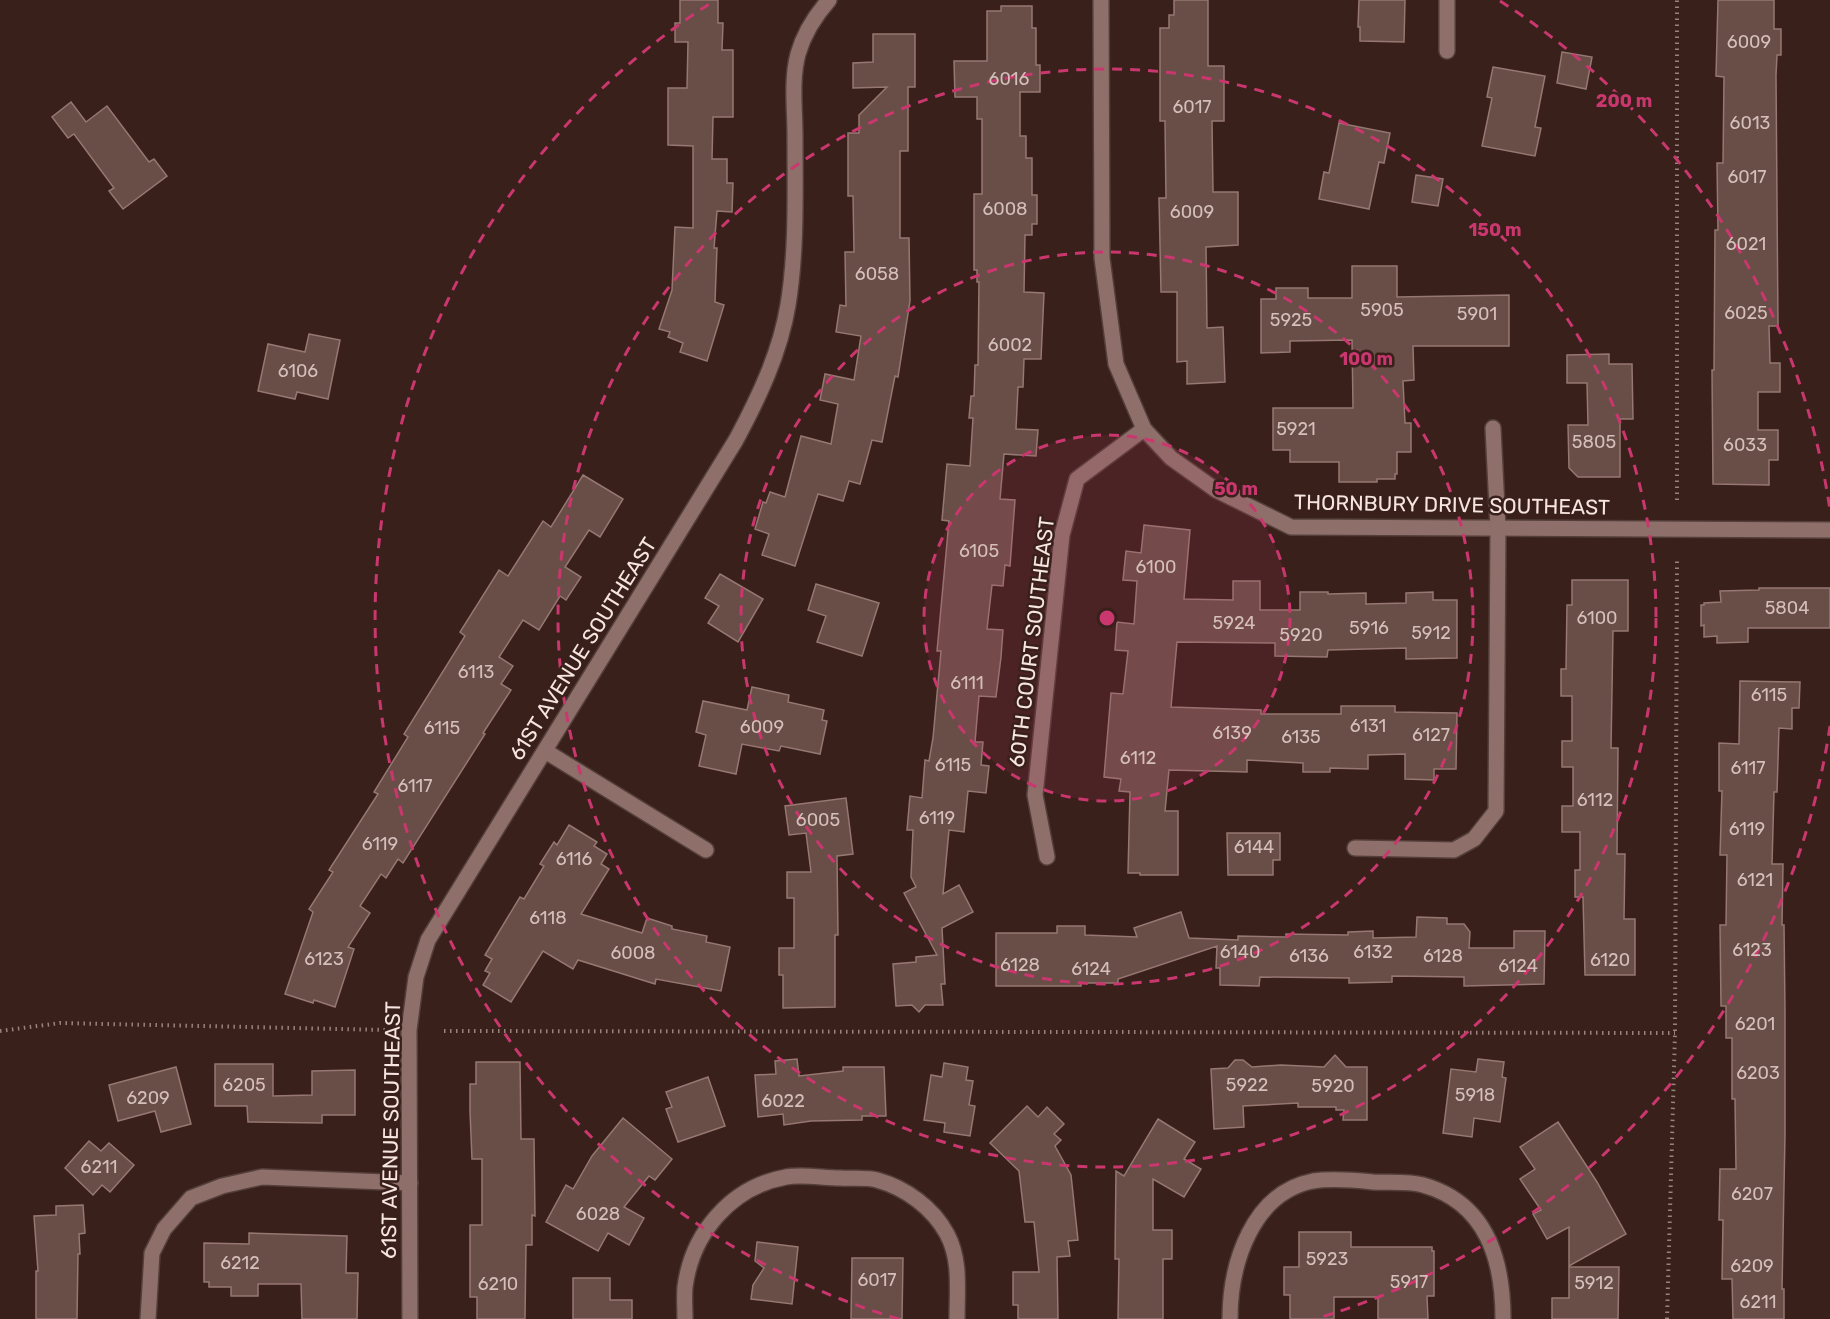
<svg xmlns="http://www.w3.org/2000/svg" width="1830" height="1319" viewBox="0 0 1830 1319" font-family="Rubik,sans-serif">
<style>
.building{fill:#694d47;stroke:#967771;stroke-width:1.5}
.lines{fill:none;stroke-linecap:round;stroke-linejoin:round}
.minor-casing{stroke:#533e3a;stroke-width:18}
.path{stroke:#99837f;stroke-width:4;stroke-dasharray:1.5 4.5;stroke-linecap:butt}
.minor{stroke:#8e6f69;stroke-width:15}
.ring{fill:none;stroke:#ca376f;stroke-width:3;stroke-dasharray:10 8}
.labels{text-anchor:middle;stroke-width:5;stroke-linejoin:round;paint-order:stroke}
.number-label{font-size:18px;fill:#d4bfba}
.street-label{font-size:21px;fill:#f7e5e1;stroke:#39201b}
.centre{fill:#ca376f;stroke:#39201b;stroke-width:3}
.ring-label{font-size:18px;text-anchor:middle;font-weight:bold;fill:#ca376f;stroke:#39201b;stroke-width:5;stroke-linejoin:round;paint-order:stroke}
</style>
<rect width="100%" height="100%" fill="#39201b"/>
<g class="building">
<polygon points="680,0 718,0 718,23 723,23 722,50 733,50 733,117 713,117 712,159 727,159 727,183 733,183 732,212 717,211 714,248 717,248 715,302 724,305 707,361 680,352 683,343 668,337 670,332 659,329 672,290 675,227 693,228 693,146 668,145 668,88 687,88 688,42 675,42 675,23 680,23"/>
<polygon points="1174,0 1208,0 1208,66 1224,66 1224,121 1212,121 1213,192 1238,192 1238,245 1206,247 1207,328 1223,327 1225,382 1187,384 1187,361 1177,362 1177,292 1161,292 1159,198 1166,198 1165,121 1160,121 1160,28 1169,28 1169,15 1174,15"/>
<polygon points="1359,0 1405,0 1404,42 1360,41 1360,27 1358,27"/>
<polygon points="1718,0 1774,0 1774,29 1781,29 1781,55 1777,55 1776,75 1778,326 1769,326 1770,363 1780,363 1780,392 1758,392 1758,430 1778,430 1778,460 1769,460 1769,485 1713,484 1712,370 1714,370 1715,230 1718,230 1717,163 1723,163 1724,77 1716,76"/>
<polygon points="1001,6 1032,6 1032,28 1036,28 1036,65 1040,65 1040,92 1020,92 1020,136 1026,136 1026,158 1032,158 1032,195 1037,195 1037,224 1032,224 1032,235 1025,235 1024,292 1044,293 1041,359 1024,359 1023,387 1018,387 1016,429 1038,430 1036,456 1004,454 1000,499 1015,500 1010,566 1005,565 1003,586 992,585 987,629 1003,630 1001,657 996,697 979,696 975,742 983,742 981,765 989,766 986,793 968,791 964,832 949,830 943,894 959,885 973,912 942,928 945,984 941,984 943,1005 925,1005 919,1012 912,1005 896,1006 893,964 916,962 916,957 937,955 904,893 916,887 911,877 913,830 907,830 910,796 922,798 925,760 929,761 933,738 941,651 937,651 949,521 942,520 947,464 970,466 973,418 969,418 971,396 974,396 975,365 978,365 979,282 977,282 977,270 974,270 974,194 982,194 982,119 977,119 977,97 955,97 954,61 987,61 987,11 1001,11"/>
<polygon points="873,34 915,34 915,87 908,87 908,151 900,151 900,238 909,238 910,301 898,377 895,376 882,442 872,440 860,484 849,481 843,501 818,494 795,566 762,555 769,534 755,529 763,502 766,503 770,492 785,497 801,436 831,444 838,404 820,400 825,374 854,380 861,336 836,332 840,305 846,306 845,252 854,252 853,196 848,196 848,133 859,133 859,115 887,87 853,88 853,63 873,62"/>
<polygon points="1562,52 1592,57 1586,89 1557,83"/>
<polygon points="1493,67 1545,76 1535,127 1541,128 1535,156 1482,146 1492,98 1487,97"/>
<polygon points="71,102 86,122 107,106 149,162 154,159 167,176 123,209 109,191 114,188 74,134 68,138 52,117"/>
<polygon points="1339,123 1390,133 1384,163 1379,162 1369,209 1319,199 1324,172 1329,173"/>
<polygon points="1416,175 1443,179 1438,206 1412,202"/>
<polygon points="1352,266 1397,266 1397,297 1509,295 1509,346 1413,346 1414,380 1403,381 1405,423 1411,423 1411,452 1397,452 1397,474 1395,474 1395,479 1377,479 1377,482 1339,482 1339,462 1290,462 1290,450 1273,450 1273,408 1353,408 1352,340 1290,341 1290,352 1261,353 1261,299 1276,299 1276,288 1308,288 1308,298 1352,298"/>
<polygon points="309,334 340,340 328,399 297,392 295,399 258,391 268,344 305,352"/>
<polygon points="1609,354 1609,364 1632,364 1633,419 1620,419 1620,477 1578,477 1569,468 1568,425 1588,425 1587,383 1567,383 1567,355"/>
<polygon points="583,475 623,499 600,537 589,530 565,567 581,577 566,600 560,596 539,630 523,620 499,657 513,666 501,684 511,690 483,733 485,734 403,863 398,859 386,878 381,874 360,906 370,913 348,947 354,949 335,1007 314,1000 313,1003 285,994 313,912 309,909 333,872 329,870 378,794 374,792 408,737 404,734 465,636 460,632 499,570 508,576 543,521 551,527"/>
<polygon points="1144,525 1190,530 1184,599 1233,600 1233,581 1260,581 1260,610 1300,610 1300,592 1328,592 1328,594 1366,593 1366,604 1406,603 1406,593 1433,592 1433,600 1457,600 1457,658 1406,659 1406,648 1328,650 1327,657 1275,656 1275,643 1177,642 1171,707 1261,710 1261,714 1341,714 1341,706 1395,706 1395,712 1457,713 1456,769 1434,769 1434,780 1405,779 1405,754 1368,755 1368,769 1330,768 1330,772 1303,772 1303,763 1247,760 1247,772 1169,770 1165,811 1178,811 1178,875 1140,875 1140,873 1128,873 1130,792 1119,791 1121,779 1104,777 1111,693 1123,694 1128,651 1115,650 1117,622 1134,624 1137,581 1123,580 1126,551 1141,553"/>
<polygon points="720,574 763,599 738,642 708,623 719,606 705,598"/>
<polygon points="1572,580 1628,580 1628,631 1613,631 1611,748 1618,748 1617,854 1625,854 1624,919 1635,919 1635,975 1585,975 1583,897 1575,897 1575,870 1580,870 1580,832 1562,832 1562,806 1573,806 1573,767 1562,767 1562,741 1572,741 1572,696 1561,696 1561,669 1566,669 1567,605 1572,605"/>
<polygon points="816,584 879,603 862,656 817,642 826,616 808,610"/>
<polygon points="1759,588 1830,588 1830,628 1748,628 1748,642 1717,643 1717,636 1704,637 1704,625 1701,626 1701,605 1704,605 1704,603 1721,602 1720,591 1759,590"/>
<polygon points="1740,681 1800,682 1799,708 1792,708 1792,729 1779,728 1777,792 1774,792 1772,864 1783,864 1782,925 1784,925 1785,1010 1785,1135 1782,1289 1784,1289 1784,1319 1733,1319 1732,1279 1722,1279 1723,1220 1719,1220 1720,1169 1736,1169 1735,1099 1732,1099 1732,1038 1726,1038 1726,1006 1721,1006 1720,925 1726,925 1727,855 1720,855 1722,791 1719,791 1719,743 1739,744"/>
<polygon points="752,687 789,695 788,702 824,710 822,720 827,721 820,754 781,746 779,751 742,744 736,774 699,766 706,735 696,732 703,701 747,710"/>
<polygon points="846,798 853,854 837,856 838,935 835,935 835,1007 783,1008 783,975 779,975 779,948 794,948 794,898 787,898 787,872 811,872 806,833 789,835 785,806"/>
<polygon points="569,825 597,842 594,846 607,854 601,864 609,869 581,914 642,933 647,918 672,926 672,929 707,936 706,942 730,947 721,991 656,979 655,984 578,960 573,969 543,951 511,1002 483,985 490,973 485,971 492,959 485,955 520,897 524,899 544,866 540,864 554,842 557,845"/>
<polygon points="1227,833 1280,833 1280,860 1273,860 1273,875 1228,875"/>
<polygon points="1181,912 1189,938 1238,940 1238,936 1286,937 1286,934 1348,935 1348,932 1373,931 1373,938 1416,937 1417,917 1447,918 1447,924 1464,924 1470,932 1469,948 1514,948 1514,931 1545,931 1544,984 1464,986 1464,977 1392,976 1392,982 1349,983 1349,978 1260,977 1259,986 1220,985 1220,968 1216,968 1217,946 1118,979 1118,983 1081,983 1081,986 996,986 996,933 1057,933 1057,926 1085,926 1085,935 1137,937 1134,928"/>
<polygon points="1335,1055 1346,1067 1367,1067 1367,1120 1343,1120 1344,1110 1336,1110 1336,1107 1298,1107 1298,1103 1243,1106 1244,1127 1214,1129 1211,1069 1228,1068 1235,1060 1243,1060 1252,1067 1281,1065 1324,1067"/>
<polygon points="797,1059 799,1076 843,1071 843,1067 884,1067 886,1116 862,1116 862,1120 811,1121 784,1125 783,1114 758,1117 755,1075 776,1074 775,1061"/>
<polygon points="1478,1059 1504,1062 1502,1077 1506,1078 1500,1122 1474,1118 1472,1137 1443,1133 1451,1069 1476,1072"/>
<polygon points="476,1062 520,1062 521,1139 534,1139 535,1216 532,1215 532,1245 526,1245 525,1319 477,1319 477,1297 470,1297 470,1225 482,1225 482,1159 472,1159 470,1111 470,1084 476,1084"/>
<polygon points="944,1063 968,1067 966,1080 973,1081 969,1105 975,1106 970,1136 944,1132 945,1123 924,1120 931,1075 942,1077"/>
<polygon points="215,1064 273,1064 273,1096 312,1095 312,1071 355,1070 355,1115 322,1115 322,1123 248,1122 247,1106 215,1106"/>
<polygon points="176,1067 191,1124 161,1132 155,1111 118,1121 109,1085"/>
<polygon points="708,1077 725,1126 678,1142 666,1109 672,1107 666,1092"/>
<polygon points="1027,1106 1038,1117 1047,1107 1064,1124 1054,1134 1061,1140 1055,1146 1071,1175 1078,1240 1068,1241 1070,1256 1057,1257 1058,1319 1018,1319 1018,1305 1013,1305 1013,1272 1039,1272 1034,1222 1025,1222 1019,1171 990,1143"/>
<polygon points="623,1118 672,1159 655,1180 649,1176 624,1207 644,1218 629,1245 608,1233 598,1251 546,1222 566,1185 573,1189 592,1156"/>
<polygon points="1158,1119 1195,1142 1184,1159 1201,1169 1184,1197 1153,1179 1153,1230 1172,1230 1172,1259 1163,1259 1163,1319 1118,1319 1119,1259 1115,1259 1116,1171 1124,1176"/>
<polygon points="1558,1122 1597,1182 1626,1234 1569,1266 1569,1227 1547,1239 1533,1214 1541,1210 1520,1179 1535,1169 1520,1147"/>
<polygon points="89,1141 101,1151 109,1143 134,1165 110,1192 102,1185 93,1195 65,1168"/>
<polygon points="83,1205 85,1233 79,1234 80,1254 78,1254 77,1319 36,1319 36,1271 38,1271 34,1216 56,1215 56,1206"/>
<polygon points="1299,1232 1351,1232 1351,1247 1432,1247 1432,1251 1434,1251 1434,1296 1427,1296 1428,1319 1378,1319 1378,1297 1334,1297 1334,1319 1290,1319 1290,1295 1284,1295 1284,1267 1299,1267"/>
<polygon points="249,1233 347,1236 346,1273 358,1273 357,1319 302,1319 301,1284 258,1284 258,1296 231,1296 231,1287 209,1287 209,1282 204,1282 204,1243 249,1244"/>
<polygon points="757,1242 798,1247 792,1304 751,1299 753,1285 764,1268 755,1261"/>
<polygon points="852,1258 903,1258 902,1319 851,1319"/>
<polygon points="1569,1267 1619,1267 1618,1319 1552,1319 1552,1298 1569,1298"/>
<polygon points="573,1278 610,1278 610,1300 632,1300 632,1319 573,1319"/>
</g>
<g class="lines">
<g class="minor-casing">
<g id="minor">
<polyline points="1101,0 1102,258 1116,364 1144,429 1171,458 1216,490 1291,527 1830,530"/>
<polyline points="1447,51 1447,0"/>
<polyline points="545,751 706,850"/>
<polyline points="1355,848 1454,850 1474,839 1496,811 1498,528 1493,428"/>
<polyline points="1047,857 1035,795 1062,535 1077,479 1144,429"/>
<polyline points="148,1319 152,1253 164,1229 191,1198 222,1186 262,1177 410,1183"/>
<path d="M410,1319L409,1030L416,977L428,940L736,440C759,397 780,353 788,305C797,250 795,192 795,136C795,110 791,80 798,54C804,33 814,17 829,0"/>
<path d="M685,1319C685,1309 684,1297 685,1287C692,1233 731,1187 786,1177C803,1174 823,1178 840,1178C852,1179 866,1177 877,1180C906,1188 933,1208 947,1234C961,1260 957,1290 957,1319"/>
<path d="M1230,1319C1230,1264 1252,1193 1313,1181C1332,1178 1354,1180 1373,1182C1389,1183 1408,1181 1423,1185C1487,1203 1503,1260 1503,1319"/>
</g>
</g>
<g class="path">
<polyline points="1677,500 1677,0"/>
<polyline points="0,1031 60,1023 387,1030"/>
<polyline points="444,1031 1675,1033"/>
<polyline points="1667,1319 1675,1033 1677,558"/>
</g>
<use href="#minor" class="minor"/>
</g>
<circle cx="1107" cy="618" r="183" fill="#ca376f" fill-opacity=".12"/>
<g class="ring">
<circle cx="1107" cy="618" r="183"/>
<circle cx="1107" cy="618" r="366"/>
<circle cx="1107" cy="618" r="549"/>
<path d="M1830 726A731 731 0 0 1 1315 1319M899 1319A731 731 0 0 1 714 1M1500 1A731 731 0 0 1 1830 510"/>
</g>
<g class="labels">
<g class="number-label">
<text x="1749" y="48">6009</text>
<text x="1009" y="85">6016</text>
<text x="1192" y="113">6017</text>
<text x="1750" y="129">6013</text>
<text x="1747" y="183">6017</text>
<text x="1005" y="215">6008</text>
<text x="1192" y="218">6009</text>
<text x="1746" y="250">6021</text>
<text x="877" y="280">6058</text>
<text x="1382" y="316">5905</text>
<text x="1746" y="319">6025</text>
<text x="1477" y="320">5901</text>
<text x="1291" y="326">5925</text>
<text x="1010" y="351">6002</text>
<text x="298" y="377">6106</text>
<text x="1296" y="435">5921</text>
<text x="1594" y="448">5805</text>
<text x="1745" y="451">6033</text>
<text x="979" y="557">6105</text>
<text x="1156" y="573">6100</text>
<text x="1787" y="614">5804</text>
<text x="1597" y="624">6100</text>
<text x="1234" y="629">5924</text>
<text x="1369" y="634">5916</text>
<text x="1431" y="639">5912</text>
<text x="1301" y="641">5920</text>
<text x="476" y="678">6113</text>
<text x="967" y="689">6111</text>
<text x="1769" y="701">6115</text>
<text x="1368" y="732">6131</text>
<text x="762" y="733">6009</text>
<text x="442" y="734">6115</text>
<text x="1232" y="739">6139</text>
<text x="1431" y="741">6127</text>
<text x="1301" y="743">6135</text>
<text x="1138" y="764">6112</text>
<text x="953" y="771">6115</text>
<text x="1748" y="774">6117</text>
<text x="415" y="792">6117</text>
<text x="1595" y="806">6112</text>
<text x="937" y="824">6119</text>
<text x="818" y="826">6005</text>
<text x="1747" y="835">6119</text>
<text x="380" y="850">6119</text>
<text x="1254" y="853">6144</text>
<text x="574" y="865">6116</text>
<text x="1755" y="886">6121</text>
<text x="548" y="924">6118</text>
<text x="1752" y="956">6123</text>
<text x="1240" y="958">6140</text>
<text x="1373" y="958">6132</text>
<text x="633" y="959">6008</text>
<text x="1309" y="962">6136</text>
<text x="1443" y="962">6128</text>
<text x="324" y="965">6123</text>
<text x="1610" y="966">6120</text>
<text x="1020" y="971">6128</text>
<text x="1518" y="972">6124</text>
<text x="1091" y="975">6124</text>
<text x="1755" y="1030">6201</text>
<text x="1758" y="1079">6203</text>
<text x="244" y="1091">6205</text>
<text x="1247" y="1091">5922</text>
<text x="1333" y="1092">5920</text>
<text x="1475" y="1101">5918</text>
<text x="148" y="1104">6209</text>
<text x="783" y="1107">6022</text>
<text x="99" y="1173">6211</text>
<text x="1752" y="1200">6207</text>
<text x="598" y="1220">6028</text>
<text x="1327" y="1265">5923</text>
<text x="240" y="1269">6212</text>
<text x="1752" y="1272">6209</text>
<text x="877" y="1286">6017</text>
<text x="1409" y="1288">5917</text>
<text x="1594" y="1289">5912</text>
<text x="498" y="1290">6210</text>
<text x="1758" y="1308">6211</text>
</g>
<g class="street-label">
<text transform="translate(1452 505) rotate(1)" y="7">THORNBURY DRIVE SOUTHEAST</text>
<text transform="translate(1032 642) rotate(-83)" y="7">60TH COURT SOUTHEAST</text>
<text transform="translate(583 649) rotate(-58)" y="7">61ST AVENUE SOUTHEAST</text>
<text transform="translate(391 1130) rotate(-89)" y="7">61ST AVENUE SOUTHEAST</text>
</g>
</g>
<circle cx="1107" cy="618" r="9" class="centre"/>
<g class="ring-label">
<text x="1624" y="107">200 m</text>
<text x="1495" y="236">150 m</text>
<text x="1366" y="365">100 m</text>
<text x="1236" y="495">50 m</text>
</g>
</svg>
